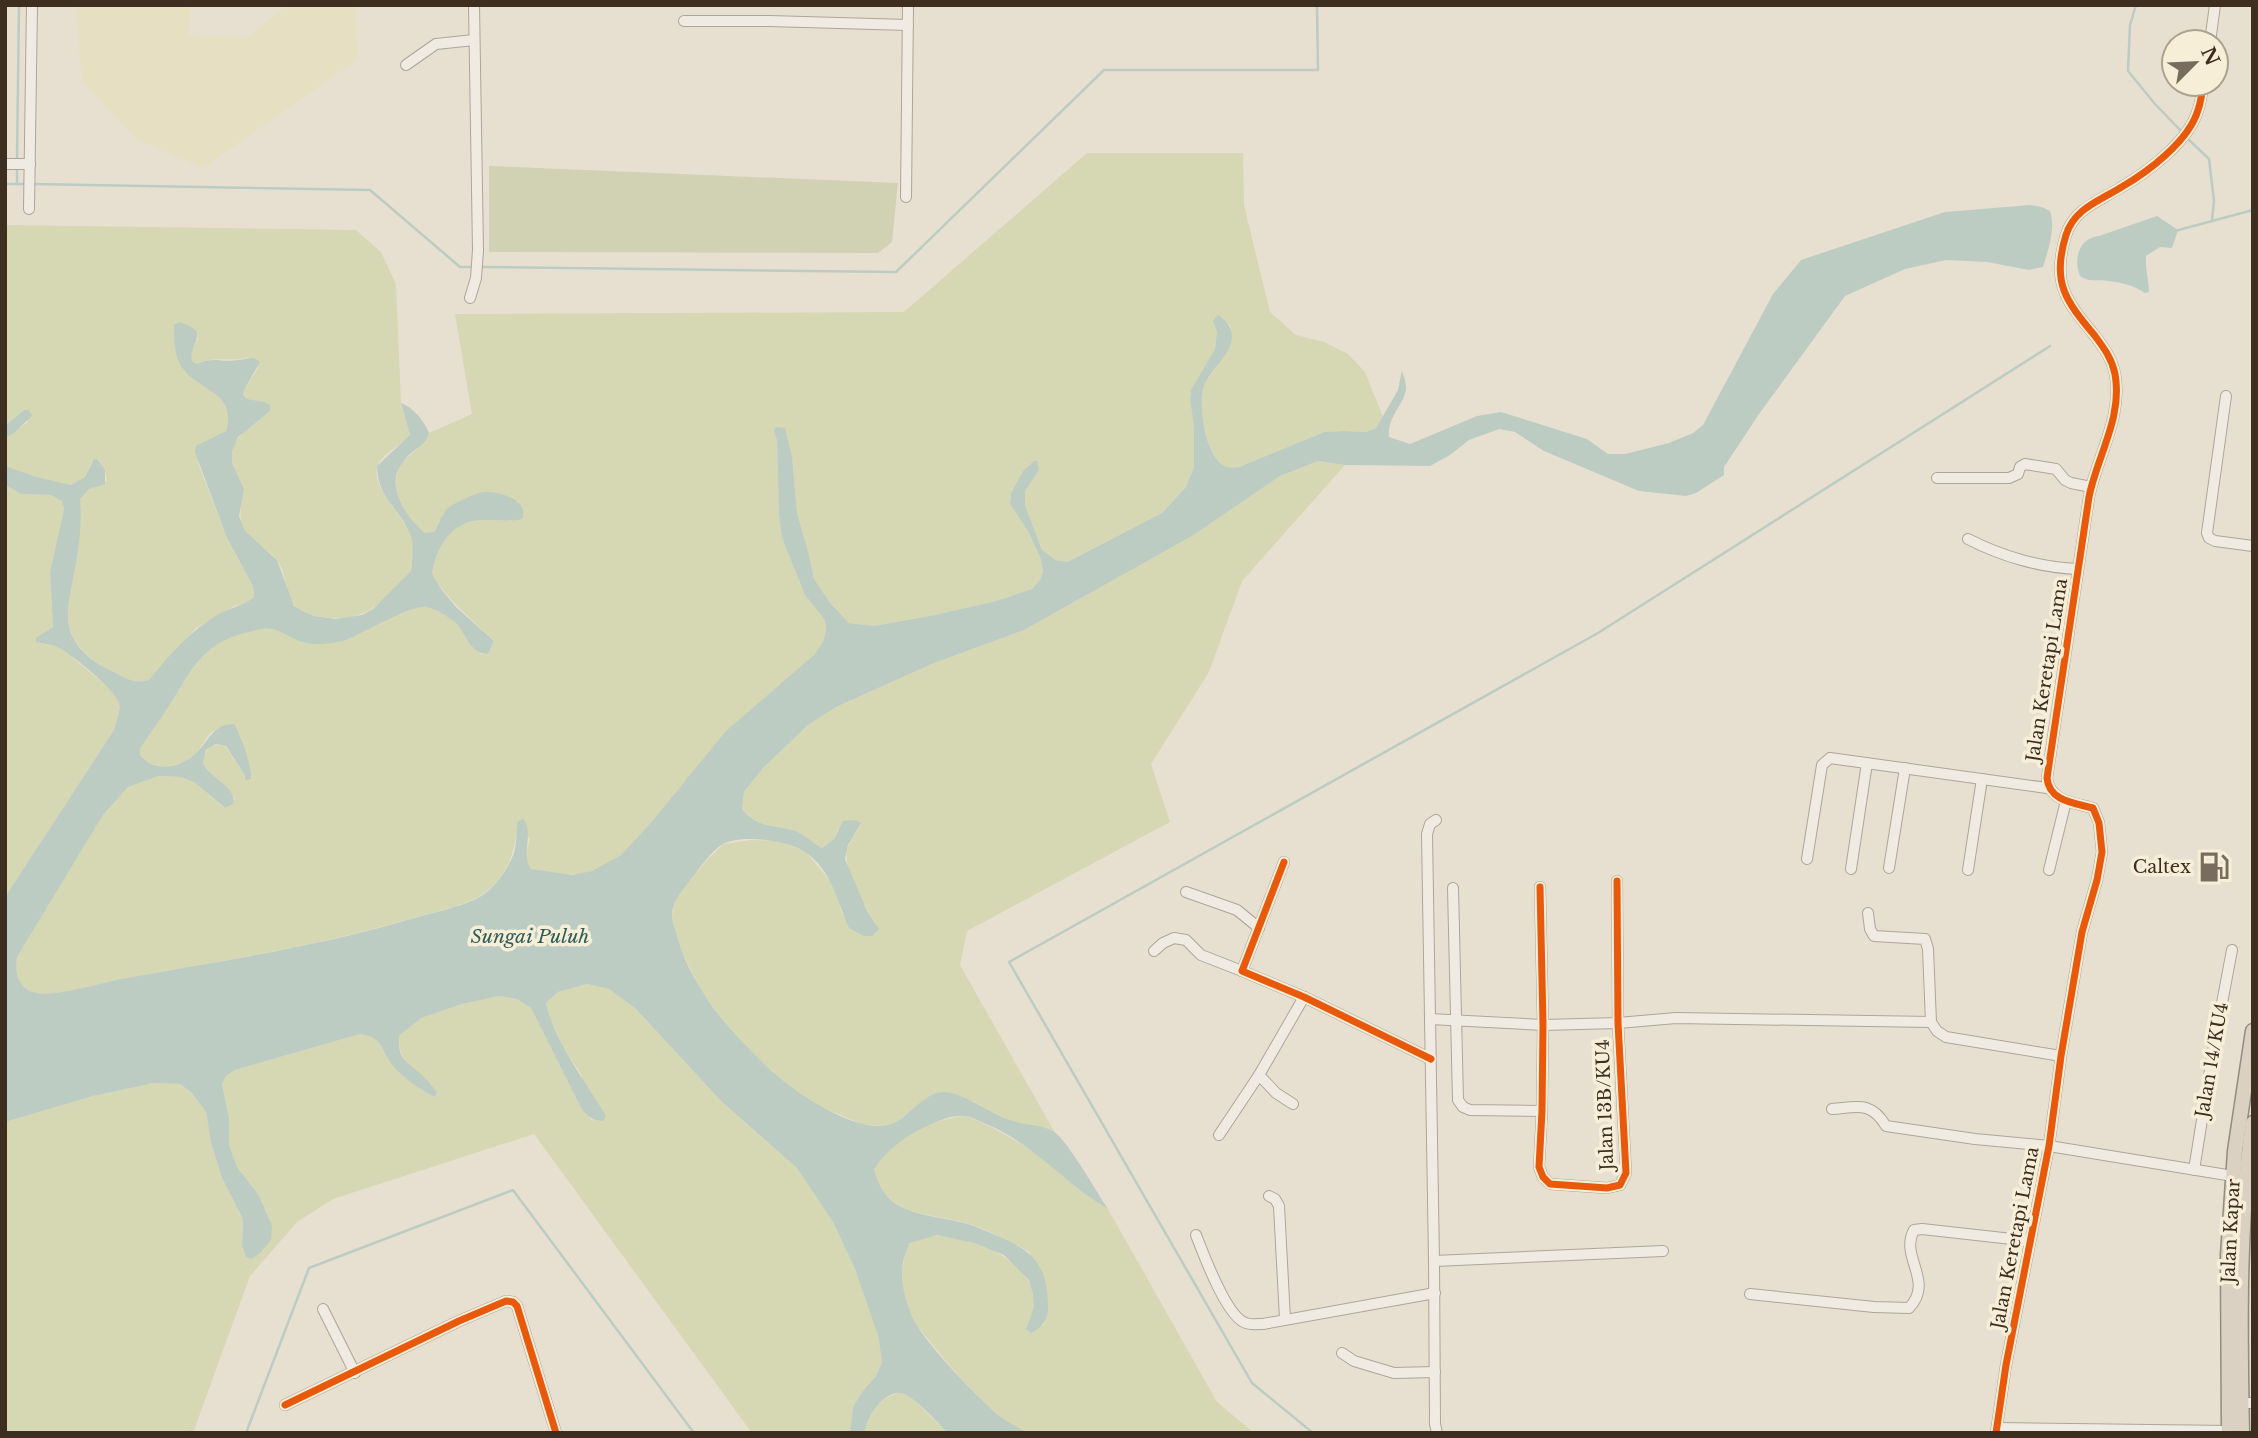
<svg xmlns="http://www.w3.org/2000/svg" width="2258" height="1438" viewBox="0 0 2258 1438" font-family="'Libre Baskerville',serif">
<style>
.farmland{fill:#e6dfc2}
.green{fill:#d6d7b3}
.cemetery{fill:#d1d1b3}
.water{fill:#bcccc2}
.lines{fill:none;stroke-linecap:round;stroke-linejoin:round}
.stream{stroke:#bcccc2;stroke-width:2.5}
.minor-casing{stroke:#ada599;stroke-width:12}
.highway-casing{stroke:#928b80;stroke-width:17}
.minor{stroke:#efebe3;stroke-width:10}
.highway{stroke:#dad1c2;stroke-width:14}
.cycleway-casing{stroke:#f7eed8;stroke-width:11}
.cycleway{stroke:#e8590c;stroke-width:7}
.labels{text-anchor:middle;stroke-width:7;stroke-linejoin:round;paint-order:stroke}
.street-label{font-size:18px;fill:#3d2e20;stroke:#f7eed8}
.poi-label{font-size:18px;fill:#3d2e20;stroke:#f7eed8;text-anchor:end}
.water-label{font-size:19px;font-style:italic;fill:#2f5d5a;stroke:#f7eed8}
</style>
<rect width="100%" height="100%" fill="#e7e0d1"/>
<polygon class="farmland" points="75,5 191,5 189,35 247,37 288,5 356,5 357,60 203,168 136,139 82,81"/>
<g class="green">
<path d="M1087,153H1243L1244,205L1270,312L1296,335L1324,342L1348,354L1365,372L1383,417L1376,428L1366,432L1342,431L1324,432L1239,467C1231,468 1225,468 1219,462C1206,448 1198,406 1203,388C1207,377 1217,369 1221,359C1226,350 1228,338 1231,327L1222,317L1217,331L1215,349L1191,391L1190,400L1194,426V467L1186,487L1162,513L1066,562L1056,560L1042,550L1025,505V491L1039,470L1023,471L1011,493L1010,504L1028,531L1040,557L1043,571L1040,580L1032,589L996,601L935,615L874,626L849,623L831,604L814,579L808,551L797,513L792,456L785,428L774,431L777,441L779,516L782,538L805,595L825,620L826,631L823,642L814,655L621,855C611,860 601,868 591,871C573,878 549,874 531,869C524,858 527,850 530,838L516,834C514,858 502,883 480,896C466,905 427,914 409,919C317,946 222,961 127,978C106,981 52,999 33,992C17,987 15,971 17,957L103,815L128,787L159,776L180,777L194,782L224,808L235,799C228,783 209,779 203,762C205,748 212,743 225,746L244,774V778L250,770L240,736L233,724C227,726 218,728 212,732C205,737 202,748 195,754C179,768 154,772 140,755V749C148,735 158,723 167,709C190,675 200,644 244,633C253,631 261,627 270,629C283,631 293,640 305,643C314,646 333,643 342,641C360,636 413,604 425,606C435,608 446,615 454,621C464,629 469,644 481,654H488L494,641C472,619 448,601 432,574C437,551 447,526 473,521C485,519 500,521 512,521L519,502L497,493L445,512L434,532L428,534C417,529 409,517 403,506C391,482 394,467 416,450C423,444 427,442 429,433L472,414L455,314L904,312Z"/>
<path d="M5,225L356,230L381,252L396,284L401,403L410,435C402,445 384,452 378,465C369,487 406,518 412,538C414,547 412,561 411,571C382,602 368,623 321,617C311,615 299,613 293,603C286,591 286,576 279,563C271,549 252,544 244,530C237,516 243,503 242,488C242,479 234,474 232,464C227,438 253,425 270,411V405L265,402L247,399L243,395L244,390L258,368L248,357C231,363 213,355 197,364L192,361L190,355L198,338L179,322L196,381C218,394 234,402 226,431L207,442L198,463L227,538L253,586L254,597L246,604L234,606L195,629L150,679C136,686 124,677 110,670C90,660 69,642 68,618C67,606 71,592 73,580C78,553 83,527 80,499L89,489L107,481L105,470L98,460L92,462L85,477L71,485L37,477L5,466V438L28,422L24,410L5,426Z"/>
<path d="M1318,461L1345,465L1242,581L1209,672L1151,764L1170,822L967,931L960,965L1054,1131L1008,1120L973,1101H923L895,1123L884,1126L862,1124L819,1106L774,1075L734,1034L700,989L680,947L672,917L676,897L708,859L724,844L751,840L781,841L805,851L831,882L838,897L842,914L876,923C863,906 841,867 848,847C851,838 858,831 861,823L838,829L834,839L822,848C814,844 807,836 798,832C776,823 760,831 742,809L744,792L763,768L808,725L836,707L934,663L1024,630L1192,536L1280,476Z"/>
<polygon points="5,485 21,494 51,495 62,500 64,509 50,572 53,627 36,640 38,643 55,646 63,650 114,692 119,702 119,711 114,730 5,897"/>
<path d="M587,984L609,989L636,1009L721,1101L797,1168L833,1222L855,1269L870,1308L878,1335L882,1362L876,1376L862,1392L853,1407L850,1433H752L534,1134L333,1199L297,1222L250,1276L193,1433H186L185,1430L178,1433H5V1122L93,1096L154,1083L180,1084L191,1092L206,1112L211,1143L222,1178L243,1219L242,1247L246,1257L258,1194L237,1167L228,1145L229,1118L222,1083L226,1076L235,1070L360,1034C384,1037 381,1052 395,1067C404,1078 418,1087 430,1095L437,1092C419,1070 398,1067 399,1036L421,1018L462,1004L499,996L517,999L531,1008L581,1108L593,1121L581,1074L563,1047L550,1017L546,1003L558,992Z"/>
<path d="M966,1116C997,1128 1024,1145 1051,1165C1070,1180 1087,1197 1108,1209L1217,1402L1254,1433H1030C1019,1429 1006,1422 997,1414C974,1395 947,1363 929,1340C923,1333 916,1326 913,1318C904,1301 900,1280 904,1261C905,1255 906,1247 912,1242C947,1219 1043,1260 1034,1308C1033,1313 1030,1318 1028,1323L1044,1325L1030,1252C1011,1242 991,1231 970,1224C932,1212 885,1219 874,1169C894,1139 930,1119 966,1116Z"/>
<path d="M901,1392L912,1398L948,1433H864C870,1413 879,1397 901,1392Z"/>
</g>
<polygon class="cemetery" points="489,166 898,183 892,242 878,253 489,252"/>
<g class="water">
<path d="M2030,205L2042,207L2050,211C2056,229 2048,250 2043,267L2029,270L1987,262L1946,260L1905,269L1845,296L1759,414L1724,467V475L1696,493L1686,496L1639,491L1544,451L1515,432L1499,429L1469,440L1450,455L1430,466L1345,465L1318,461L1280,476L1192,536L1024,630L934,663L836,707L808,725L763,768L744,792L742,809C760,831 776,823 798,832C807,836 814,844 822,848L834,839L843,821L855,820L861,823L848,845L845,859L867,911L879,929L872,936H864L849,928C837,901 832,870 805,852C789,840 741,834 723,844C710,852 700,868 691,879C682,891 672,901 672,916C672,922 676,930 677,936C691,986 726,1027 762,1062C785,1086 861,1141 896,1122C910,1114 926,1092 944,1092C961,1092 991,1113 1007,1119C1021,1125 1040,1124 1053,1131C1066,1138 1098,1194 1108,1209C1065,1184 1032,1142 984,1123C978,1121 971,1116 964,1116C949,1115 936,1122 923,1128C904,1137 886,1151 874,1169C877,1182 884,1196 896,1204C918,1217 944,1217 968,1224C978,1227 988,1232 998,1236C1033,1251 1046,1263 1048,1303C1049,1317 1044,1327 1031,1333L1026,1329L1034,1307L1033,1294L1029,1280L1004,1255L975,1243L937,1235L910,1243C897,1266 902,1293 912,1316C921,1339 977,1397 997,1414C1006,1421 1019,1429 1030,1433H948C938,1423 913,1394 900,1393C894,1392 889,1396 884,1399C873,1408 868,1419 864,1433H850L853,1407L862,1392L876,1376L882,1362L878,1335L855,1269L833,1222L797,1168L721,1101L636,1009L609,989L587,984L558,992L546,1003C556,1045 585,1080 606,1116L603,1121C592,1120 588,1117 581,1108L531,1008L517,999L499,996L462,1004L421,1018L399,1036C398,1059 405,1061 421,1074C427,1080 432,1086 437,1092L435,1097C421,1091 404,1078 394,1067C381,1052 384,1037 360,1034L235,1070L226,1076L222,1084L229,1118V1145L237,1167L258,1194L272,1226L271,1240L261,1252L252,1259L246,1257L242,1246L243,1219L222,1178L211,1143L206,1112L191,1092L180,1084L154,1083L93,1096L5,1122V897L114,730C116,721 121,712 119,703C116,690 70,653 57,647C51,644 43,644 36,642V638L53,627L50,572L64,509L62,501L51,495L21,494L5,485V466L37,477L71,485L85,477L94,459L98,460L105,470V484L89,489L80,499C83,527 78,553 73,580C71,592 67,606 68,618C69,643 90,661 110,670C124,677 136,686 150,679C170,654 191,630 219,614C231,607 244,606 254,597L253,586L227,538L195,452L196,446L226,431C238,389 195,392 180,364C174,352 174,338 174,325L179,322L190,326L197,332C198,343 189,351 192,361L197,364C213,356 222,363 238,360C248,359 252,355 260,362L244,390L243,395L247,399L265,402L270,405V411L238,437L232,451V463L244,489L239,516L245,531L277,560L294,606L302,611L314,616L335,619L362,615L373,609L411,571C412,561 414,546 411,537C402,509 378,501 377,466L410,435L401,403C414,408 424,421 429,433C426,446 415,448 407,457C403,462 397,470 396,476C393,497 410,521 425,533L434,532C439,525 442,513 448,508C454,503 476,493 484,492C499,491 530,500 522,519C506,523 489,518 473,521C447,527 436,551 432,574L442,590L456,607L494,641L488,654C469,654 466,632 455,622C447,616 436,609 427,607C413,603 361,635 343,641C334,643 315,646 306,643C294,641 283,631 271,629C262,627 254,631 245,633C200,644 190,674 167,709C159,722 148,735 140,749V755C154,773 180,768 195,754C209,742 212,724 234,724C241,735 252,767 251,779L246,780L244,774L226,746L216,744L206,750L203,763C210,779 238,787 233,804L225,808L194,782L180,777L159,776L128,787L103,815L17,957C15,971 17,987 33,992C51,999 106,981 127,978C221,961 315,947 407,920C428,914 460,907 478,898C494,890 508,869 514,853C517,843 516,831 518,821L523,819C535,834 520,853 531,869L572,875L592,871L621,855L650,824L726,731L814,655L823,642L826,631L825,620L805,595L782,538L779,516L777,441L774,431L776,427L785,428L792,456L797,513L808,551L814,579L831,604L849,623L874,626L935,615L996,601L1032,589L1040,580L1043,571L1040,557L1028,531L1010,504L1011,493L1023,471L1034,461H1037L1039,470L1025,491V505L1042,550L1056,560L1067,562L1162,513L1186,487L1194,467V426L1190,400L1191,390L1215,349L1217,331L1213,321L1218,315C1226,320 1232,327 1232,337C1231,356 1208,371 1203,389C1199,408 1205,448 1219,462C1225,468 1232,468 1239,467L1324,432L1342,431L1366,432L1376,428L1398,390L1402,370C1403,375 1406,382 1406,387C1406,404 1387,415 1389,437L1410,444L1477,416L1501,412L1587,439L1608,454H1625L1669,443L1693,433L1703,425L1773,294L1801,260L1945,212Z"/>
<path d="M2157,216L2178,230L2172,248L2160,247L2146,256C2145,270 2149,280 2149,292L2145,293C2133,285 2121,282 2107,281C2096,279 2090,283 2080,276C2073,258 2079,238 2099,236Z"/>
<polygon points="24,410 29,410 32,416 14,433 5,438 5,426"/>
</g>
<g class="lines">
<g class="stream">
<polyline points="2136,5 2130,25 2128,71 2155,104 2183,133"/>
<polyline points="2187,138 2209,159 2214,201 2212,220"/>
<polyline points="17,159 19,5"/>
<polyline points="5,184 27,184"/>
<polyline points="17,184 17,166"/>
<polyline points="33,184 370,190 460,267 474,267"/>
<polyline points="2175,231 2253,210"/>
<polyline points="481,267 896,272 1104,70 1318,70 1317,5"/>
<polyline points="246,1433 309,1268 513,1190 694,1433"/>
<polyline points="1313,1433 1252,1383 1009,962 1598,633 2050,346"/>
</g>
<g class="minor-casing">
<g id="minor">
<polyline points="684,21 769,21 908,25"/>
<polyline points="2210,42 2215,5"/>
<polyline points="406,65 436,44 474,40"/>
<polyline points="5,164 30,164"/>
<polyline points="906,197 908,5"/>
<polyline points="29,209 32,5"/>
<polyline points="470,298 476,278 478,250 474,5"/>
<polyline points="2226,396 2207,533 2209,538 2215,541 2253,546"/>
<polyline points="1937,478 2009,478 2018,474 2020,467 2025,464 2056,469 2065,480 2071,483 2091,487"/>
<path d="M1968,539C2001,556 2041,568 2078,569"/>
<polyline points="1436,820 1430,824 1427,834 1434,1261 1435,1424 1437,1433"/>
<polyline points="1807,859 1822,765 1830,758 2047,788"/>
<polyline points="1284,862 1242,971 1304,997 1431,1059"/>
<polyline points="1889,868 1905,768"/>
<polyline points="1851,869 1867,763"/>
<polyline points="1968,870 1982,779"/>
<polyline points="2049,870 2066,801"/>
<polyline points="1540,887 1543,1025 1542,1111 1539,1167 1543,1177 1550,1184 1607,1188 1620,1185 1626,1173 1618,1023 1617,881"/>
<polyline points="1453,888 1458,1100 1463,1107 1470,1110 1542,1111"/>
<polyline points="1186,892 1237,910 1259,928"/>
<polyline points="1868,913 1870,929 1874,936 1925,939 1928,949 1931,1022"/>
<polyline points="1154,951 1163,943 1174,938 1186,940 1201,955 1242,971"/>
<polyline points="1430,1019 1543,1025 1618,1023 1676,1018 1931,1022 1937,1031 1946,1037 2061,1056"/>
<polyline points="1293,1104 1276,1093 1259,1075 1304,997"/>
<path d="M1832,1109C1858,1107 1871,1101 1886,1126L1975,1139L2049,1146L2233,1176"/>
<polyline points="1219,1135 1259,1075"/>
<polyline points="2194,1170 2213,1051 2232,950"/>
<polyline points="1269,1196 1275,1199 1279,1206 1285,1319"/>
<path d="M1196,1235C1203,1253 1227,1318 1246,1323C1250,1325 1258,1324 1263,1324L1435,1293"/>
<polyline points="1434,1261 1663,1251"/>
<path d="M1750,1294L1874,1307L1909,1308C1935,1281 1899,1257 1914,1230L1922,1229L2030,1241"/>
<polyline points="323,1309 355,1373"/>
<polyline points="1342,1353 1354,1361 1394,1373 1435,1372"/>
<polyline points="2241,1403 2253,1403"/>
<polyline points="285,1405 459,1321 506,1301 513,1302 517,1306 556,1433"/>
<polyline points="1997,1428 2229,1431"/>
<path d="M1996,1433L2006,1365L2049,1146L2061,1056L2082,932L2097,880L2102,852L2099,823L2093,808C2074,803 2049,801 2047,778L2089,497C2097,456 2123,418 2115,374C2112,359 2104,348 2095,336C2066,301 2051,283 2066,235C2074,209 2099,201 2120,188C2148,172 2189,141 2198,110C2201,102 2202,93 2203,84"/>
</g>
</g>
<g class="highway-casing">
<g id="highway">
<polyline points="2229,1433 2228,1255 2235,1151 2253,1031"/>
<path d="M2242,1433C2240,1330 2238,1225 2253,1123"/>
</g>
</g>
<use href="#minor" class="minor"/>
<use href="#highway" class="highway"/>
<g class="cycleway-casing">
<g id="cycleway">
<polyline points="1284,862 1242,971 1304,997 1431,1059"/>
<polyline points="1540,887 1543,1025 1542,1111 1539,1167 1543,1177 1550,1184 1607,1188 1620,1185 1626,1173 1618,1023 1617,881"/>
<polyline points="285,1405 459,1321 506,1301 513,1302 517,1306 556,1433"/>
<path d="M1996,1433L2006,1365L2049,1146L2061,1056L2082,932L2097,880L2102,852L2099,823L2093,808C2074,803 2049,801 2047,778L2089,497C2097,456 2123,418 2115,374C2112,359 2104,348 2095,336C2066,301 2051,283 2066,235C2074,209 2099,201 2120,188C2148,172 2189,141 2198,110C2201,102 2202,93 2203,84"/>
</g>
</g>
<use href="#cycleway" class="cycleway"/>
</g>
<defs>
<g id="fuel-bare" transform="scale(2.415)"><path d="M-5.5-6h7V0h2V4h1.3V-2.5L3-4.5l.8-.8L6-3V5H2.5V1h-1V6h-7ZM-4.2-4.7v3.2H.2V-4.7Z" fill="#786c5e" stroke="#f7eed8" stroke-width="2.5" paint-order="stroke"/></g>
</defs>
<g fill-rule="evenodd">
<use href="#fuel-bare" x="2214" y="867"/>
</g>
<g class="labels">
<g class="street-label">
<text transform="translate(2047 670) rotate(-81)" y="6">Jalan Keretapi Lama</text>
<text transform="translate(2212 1060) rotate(-80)" y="6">Jalan 14/KU4</text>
<text transform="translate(1605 1105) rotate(-92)" y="6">Jalan 13B/KU4</text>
<text transform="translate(2231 1231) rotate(-87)" y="6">Jalan Kapar</text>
<text transform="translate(2015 1238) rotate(-79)" y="6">Jalan Keretapi Lama</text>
</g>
<g class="poi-label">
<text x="2191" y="873">Caltex</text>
</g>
<g class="water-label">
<text x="530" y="943">Sungai Puluh</text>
</g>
</g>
<rect width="2258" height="1438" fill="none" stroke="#3d2e20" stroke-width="14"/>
<g transform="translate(2195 63) rotate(66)"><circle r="33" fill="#f7eed8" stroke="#ada18e" stroke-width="2"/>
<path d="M0-5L12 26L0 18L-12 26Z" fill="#786c5e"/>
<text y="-10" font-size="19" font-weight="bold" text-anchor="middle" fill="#3d2e20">N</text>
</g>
</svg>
